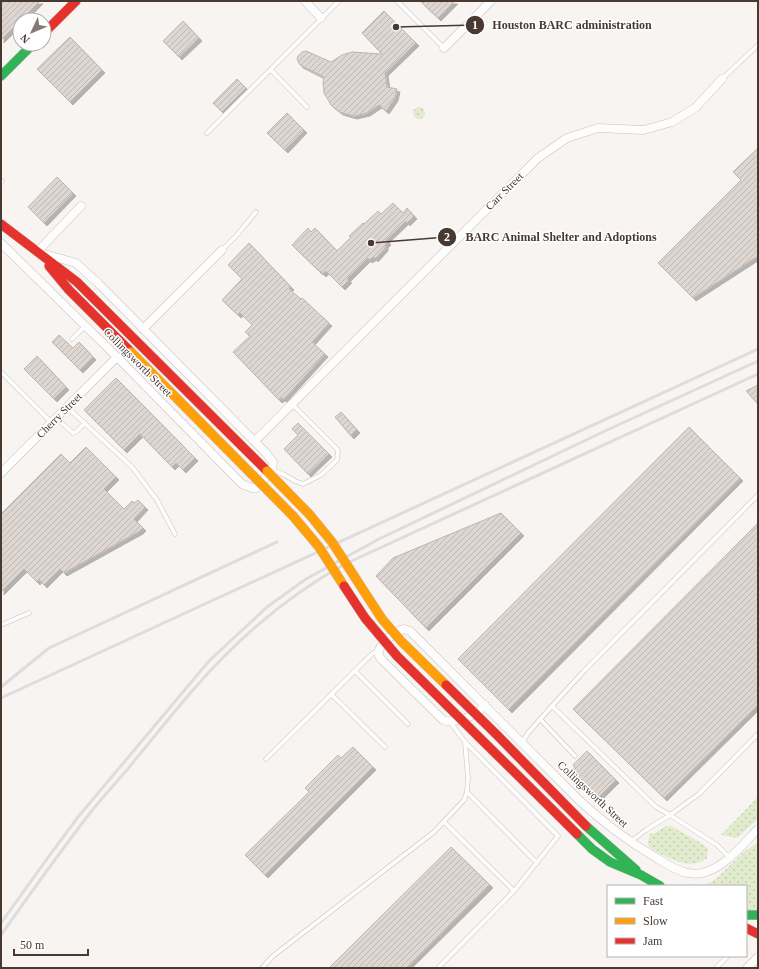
<svg xmlns="http://www.w3.org/2000/svg" width="759" height="969" viewBox="0 0 759 969" font-family="'Times New Roman',serif">
<style>
.grass{fill:url(#grass-dots)}
.building{fill:url(#building-hatch);stroke:#bcb5b0;filter:url(#shadow)}
.lines{fill:none;stroke-linecap:round;stroke-linejoin:round}
.lane-casing{stroke:#c9c1bd;stroke-width:5}
.street-casing{stroke:#c9c1bd;stroke-width:9}
.fast-casing{stroke:#c9c1bd;stroke-width:10}
.jam-casing{stroke:#c9c1bd;stroke-width:10}
.lane{stroke:#fefdfd;stroke-width:4}
.street{stroke:#fefdfd;stroke-width:8}
.fast{stroke:#30b455;stroke-width:9}
.jam{stroke:#e5322d;stroke-width:9}
.rail{stroke:#dfdddc;stroke-width:3}
.slow-bridge-casing{stroke:#c9c1bd;stroke-width:10;stroke-linecap:butt}
.jam-bridge-casing{stroke:#c9c1bd;stroke-width:10;stroke-linecap:butt}
.slow-bridge{stroke:#ff9f0a;stroke-width:9}
.jam-bridge{stroke:#e5322d;stroke-width:9}
.labels{text-anchor:middle;stroke-width:3;stroke-linejoin:round;paint-order:stroke}
.street-label{font-size:11px;fill:#483931;stroke:#fff}
.leader{fill:none;stroke:#483931;stroke-width:1.5}
.callout-dot{fill:#483931;stroke:#fff;stroke-width:1.5}
.mark-label{font-size:12px;text-anchor:middle;font-weight:bold;fill:#fff}
.callout-label{font-size:12px;text-anchor:middle;font-weight:bold;fill:#483931;stroke:#fff;stroke-width:3;stroke-linejoin:round;paint-order:stroke}
</style>
<defs>
<pattern id="grass-dots" width="8" height="8" patternUnits="userSpaceOnUse"><rect width="8" height="8" fill="#e1ebce"/><path d="M2 2h.1M6 6h.1" fill="none" stroke="#c3cab1" stroke-width="1.8" stroke-linecap="round"/></pattern>
<pattern id="building-hatch" width="6" height="6" patternUnits="userSpaceOnUse"><rect width="6" height="6" fill="#ded6d1"/><path d="M-1 1l2-2M0 6l6-6M5 7l2-2" fill="none" stroke="#c0b8b4"/></pattern>
<filter id="shadow"><feDropShadow dx="3" dy="3" stdDeviation="0" flood-color="#0004"/></filter>
</defs>
<rect width="100%" height="100%" fill="#f7f4f2"/>
<g class="grass">
<circle cx="419" cy="113" r="6"/>
<polygon points="758,797 758,819 737,838 721,835"/>
<path d="M666,826L667,827L671,826L703,844L708,849L707,858C689,872 666,857 649,847L648,842L650,834L655,833Z"/>
<polygon points="758,842 758,911 746,911 746,886 694,886 693,885 694,884 703,886 710,883 717,878 745,851"/>
</g>
<g class="building">
<polygon points="1,1 40,1 1,40"/>
<polygon points="420,1 455,1 438,18"/>
<polygon points="384,11 416,43 385,73 387,87 397,89 395,98 386,111 379,105 367,113 354,116 340,112 331,105 324,93 323,83 324,77 300,65 297,59 298,56 302,52 306,51 331,62 342,55 352,52 382,54 362,33"/>
<polygon points="183,21 199,38 179,57 163,41"/>
<polygon points="70,37 102,70 70,102 37,69"/>
<polygon points="237,79 246,88 222,112 213,103"/>
<polygon points="287,113 304,130 285,150 267,133"/>
<polygon points="758,148 758,256 693,298 658,263 741,180 733,172"/>
<polygon points="57,177 73,193 44,223 28,207"/>
<polygon points="393,203 403,213 407,208 414,216 407,223 406,221 386,240 388,242 385,245 385,248 375,259 374,257 369,260 368,258 347,279 349,280 342,287 326,271 323,274 320,271 320,272 292,245 308,228 311,232 315,228 337,251 351,237 349,236 363,223 364,224 378,211 381,214"/>
<polygon points="249,243 291,287 289,289 301,299 302,298 329,323 312,342 325,354 284,399 282,398 279,400 233,352 250,336 245,332 252,325 240,313 238,315 222,300 242,279 228,265"/>
<polygon points="59,335 73,348 79,342 93,357 80,370 52,342"/>
<polygon points="37,356 66,387 54,399 24,369"/>
<polygon points="116,378 195,458 183,470 176,463 172,467 140,434 124,450 84,410"/>
<polygon points="758,385 758,404 746,391"/>
<polygon points="341,412 357,430 351,436 335,417"/>
<polygon points="298,423 329,454 308,474 284,449 298,435 292,429"/>
<polygon points="689,427 740,478 509,710 458,659"/>
<polygon points="86,447 116,477 104,489 124,509 132,501 134,503 138,500 145,507 134,519 143,528 140,531 64,573 60,569 44,585 39,579 37,582 24,569 1,592 1,514 61,454 70,463"/>
<polygon points="501,513 521,533 426,628 376,576 393,558"/>
<polygon points="758,523 758,705 664,798 573,709"/>
<polygon points="353,747 373,767 265,875 245,855 309,792 305,788 338,755 341,758"/>
<polygon points="587,751 616,780 596,800 569,773 575,767 573,765"/>
<polygon points="451,847 490,885 406,968 329,968"/>
</g>
<g class="lines">
<g class="lane-casing">
<g id="lane">
<polyline points="397,1 444,48"/>
<polyline points="271,70 307,107"/>
<polyline points="722,79 758,45"/>
<polyline points="207,133 339,1"/>
<polyline points="1,183 2,181"/>
<polyline points="222,250 236,236 256,212"/>
<polyline points="72,339 85,326"/>
<polyline points="1,372 51,422"/>
<polyline points="67,407 132,467 157,500 175,534"/>
<polyline points="56,418 73,433 76,432 85,423"/>
<polyline points="272,470 283,474 295,481 303,484 321,475 337,460 338,450 292,404"/>
<polyline points="1,625 29,613"/>
<polyline points="355,671 408,724"/>
<polyline points="331,694 385,747"/>
<polyline points="552,706 656,807 670,815 646,830 630,842"/>
<polyline points="540,719 575,756"/>
<polyline points="522,743 528,733 552,706 584,671 758,495"/>
<polyline points="266,759 372,654 379,650"/>
<polyline points="467,792 537,863"/>
<polyline points="444,822 514,891"/>
<polyline points="729,857 717,845 670,815 699,794 758,734"/>
<polyline points="262,968 273,956 434,832 464,800 467,792 468,778 465,742"/>
<polyline points="438,968 514,891 558,836 465,742 450,722"/>
<polyline points="716,968 728,956"/>
</g>
</g>
<g class="street-casing">
<g id="street">
<polyline points="305,1 321,18"/>
<polyline points="444,48 491,1"/>
<polyline points="1,243 117,357 242,484 252,488 256,488 272,470 273,462 266,453 100,285 76,263 37,252 81,206"/>
<polyline points="143,329 222,250"/>
<polyline points="255,441 538,158 567,138 598,128 644,130 672,122 695,108 722,79"/>
<polyline points="1,473 117,357"/>
<path d="M485,705C482,707 480,711 478,712C469,718 452,724 443,720L384,662C381,659 377,655 379,650C382,643 396,630 404,629L410,631L581,802C606,824 626,840 655,857C665,863 676,871 688,873C694,874 700,874 706,872C727,865 743,844 758,829"/>
<polyline points="747,968 758,957"/>
</g>
</g>
<g class="fast-casing">
<g id="fast">
<polyline points="1,76 33,44"/>
<polyline points="586,826 636,870"/>
<polyline points="577,834 592,849 610,862 641,875 660,886"/>
<polyline points="746,915 758,915"/>
</g>
</g>
<g class="jam-casing">
<g id="jam">
<polyline points="44,33 76,1"/>
<polyline points="1,224 77,282 267,471"/>
<polyline points="49,266 69,290 131,352"/>
<polyline points="746,928 758,934"/>
</g>
</g>
<use href="#lane" class="lane"/>
<use href="#street" class="street"/>
<use href="#fast" class="fast"/>
<use href="#jam" class="jam"/>
<g class="rail">
<polyline points="1,687 49,648 277,542"/>
<polyline points="1,698 758,349"/>
<polyline points="1,923 44,863 78,817 209,661 267,607 306,579 379,539 605,431 758,361"/>
<path d="M1,935C30,894 59,853 90,813C104,795 121,778 135,760C154,737 173,713 193,690C236,640 287,596 345,564L758,374"/>
</g>
<g class="slow-bridge-casing">
<g id="slow-bridge">
<polyline points="131,352 293,516 319,547 344,586"/>
<polyline points="267,471 310,515 332,542 382,619 401,641 446,685"/>
</g>
</g>
<g class="jam-bridge-casing">
<g id="jam-bridge">
<polyline points="344,586 365,618 397,656 577,834"/>
<polyline points="446,685 498,736 586,826"/>
</g>
</g>
<use href="#slow-bridge" class="slow-bridge"/>
<use href="#jam-bridge" class="jam-bridge"/>
</g>
<g class="labels">
<g class="street-label">
<text transform="translate(504 191) rotate(-45)" y="4">Carr Street</text>
<text transform="translate(138 362) rotate(45)" y="4">Collingsworth Street</text>
<text transform="translate(59 415) rotate(-45)" y="4">Cherry Street</text>
<text transform="translate(593 794) rotate(43)" y="4">Collingsworth Street</text>
</g>
</g>
<path class="leader" d="M396 27L475 25M371 243L447 237"/>
<g class="callout-dot">
<circle cx="396" cy="27" r="4"/>
<circle cx="371" cy="243" r="4"/>
<circle cx="475" cy="25" r="10"/>
<circle cx="447" cy="237" r="10"/>
</g>
<g class="mark-label">
<text x="475" y="29">1</text>
<text x="447" y="241">2</text>
</g>
<g class="callout-label">
<text x="572" y="29">Houston BARC administration</text>
<text x="561" y="241">BARC Animal Shelter and Adoptions</text>
</g>
<rect width="759" height="969" fill="none" stroke="#483931" stroke-width="4"/>
<rect x="607" y="885" width="140" height="72" fill="#ffffff" stroke="#b6b0ad"/>
<rect x="615" y="898" width="20" height="6" fill="#30b455" stroke="#b6b0ad"/>
<text x="643" y="905" font-size="12" fill="#483931">Fast</text>
<rect x="615" y="918" width="20" height="6" fill="#ff9f0a" stroke="#b6b0ad"/>
<text x="643" y="925" font-size="12" fill="#483931">Slow</text>
<rect x="615" y="938" width="20" height="6" fill="#e5322d" stroke="#b6b0ad"/>
<text x="643" y="945" font-size="12" fill="#483931">Jam</text>
<g transform="translate(32 32) rotate(226)"><circle r="19" fill="#ffffff" stroke="#b6b0ad"/>
<path d="M0-3L7 15L0 10L-7 15Z" fill="#857a75"/>
<text y="-6" font-size="11" font-weight="bold" text-anchor="middle" fill="#483931">N</text>
</g>
<path d="M14 949v6h74v-6" fill="none" stroke="#483931" stroke-width="2"/>
<text x="20" y="949" font-size="12" fill="#483931" stroke="#ffffff" stroke-width="3" paint-order="stroke">50 m</text>
</svg>
